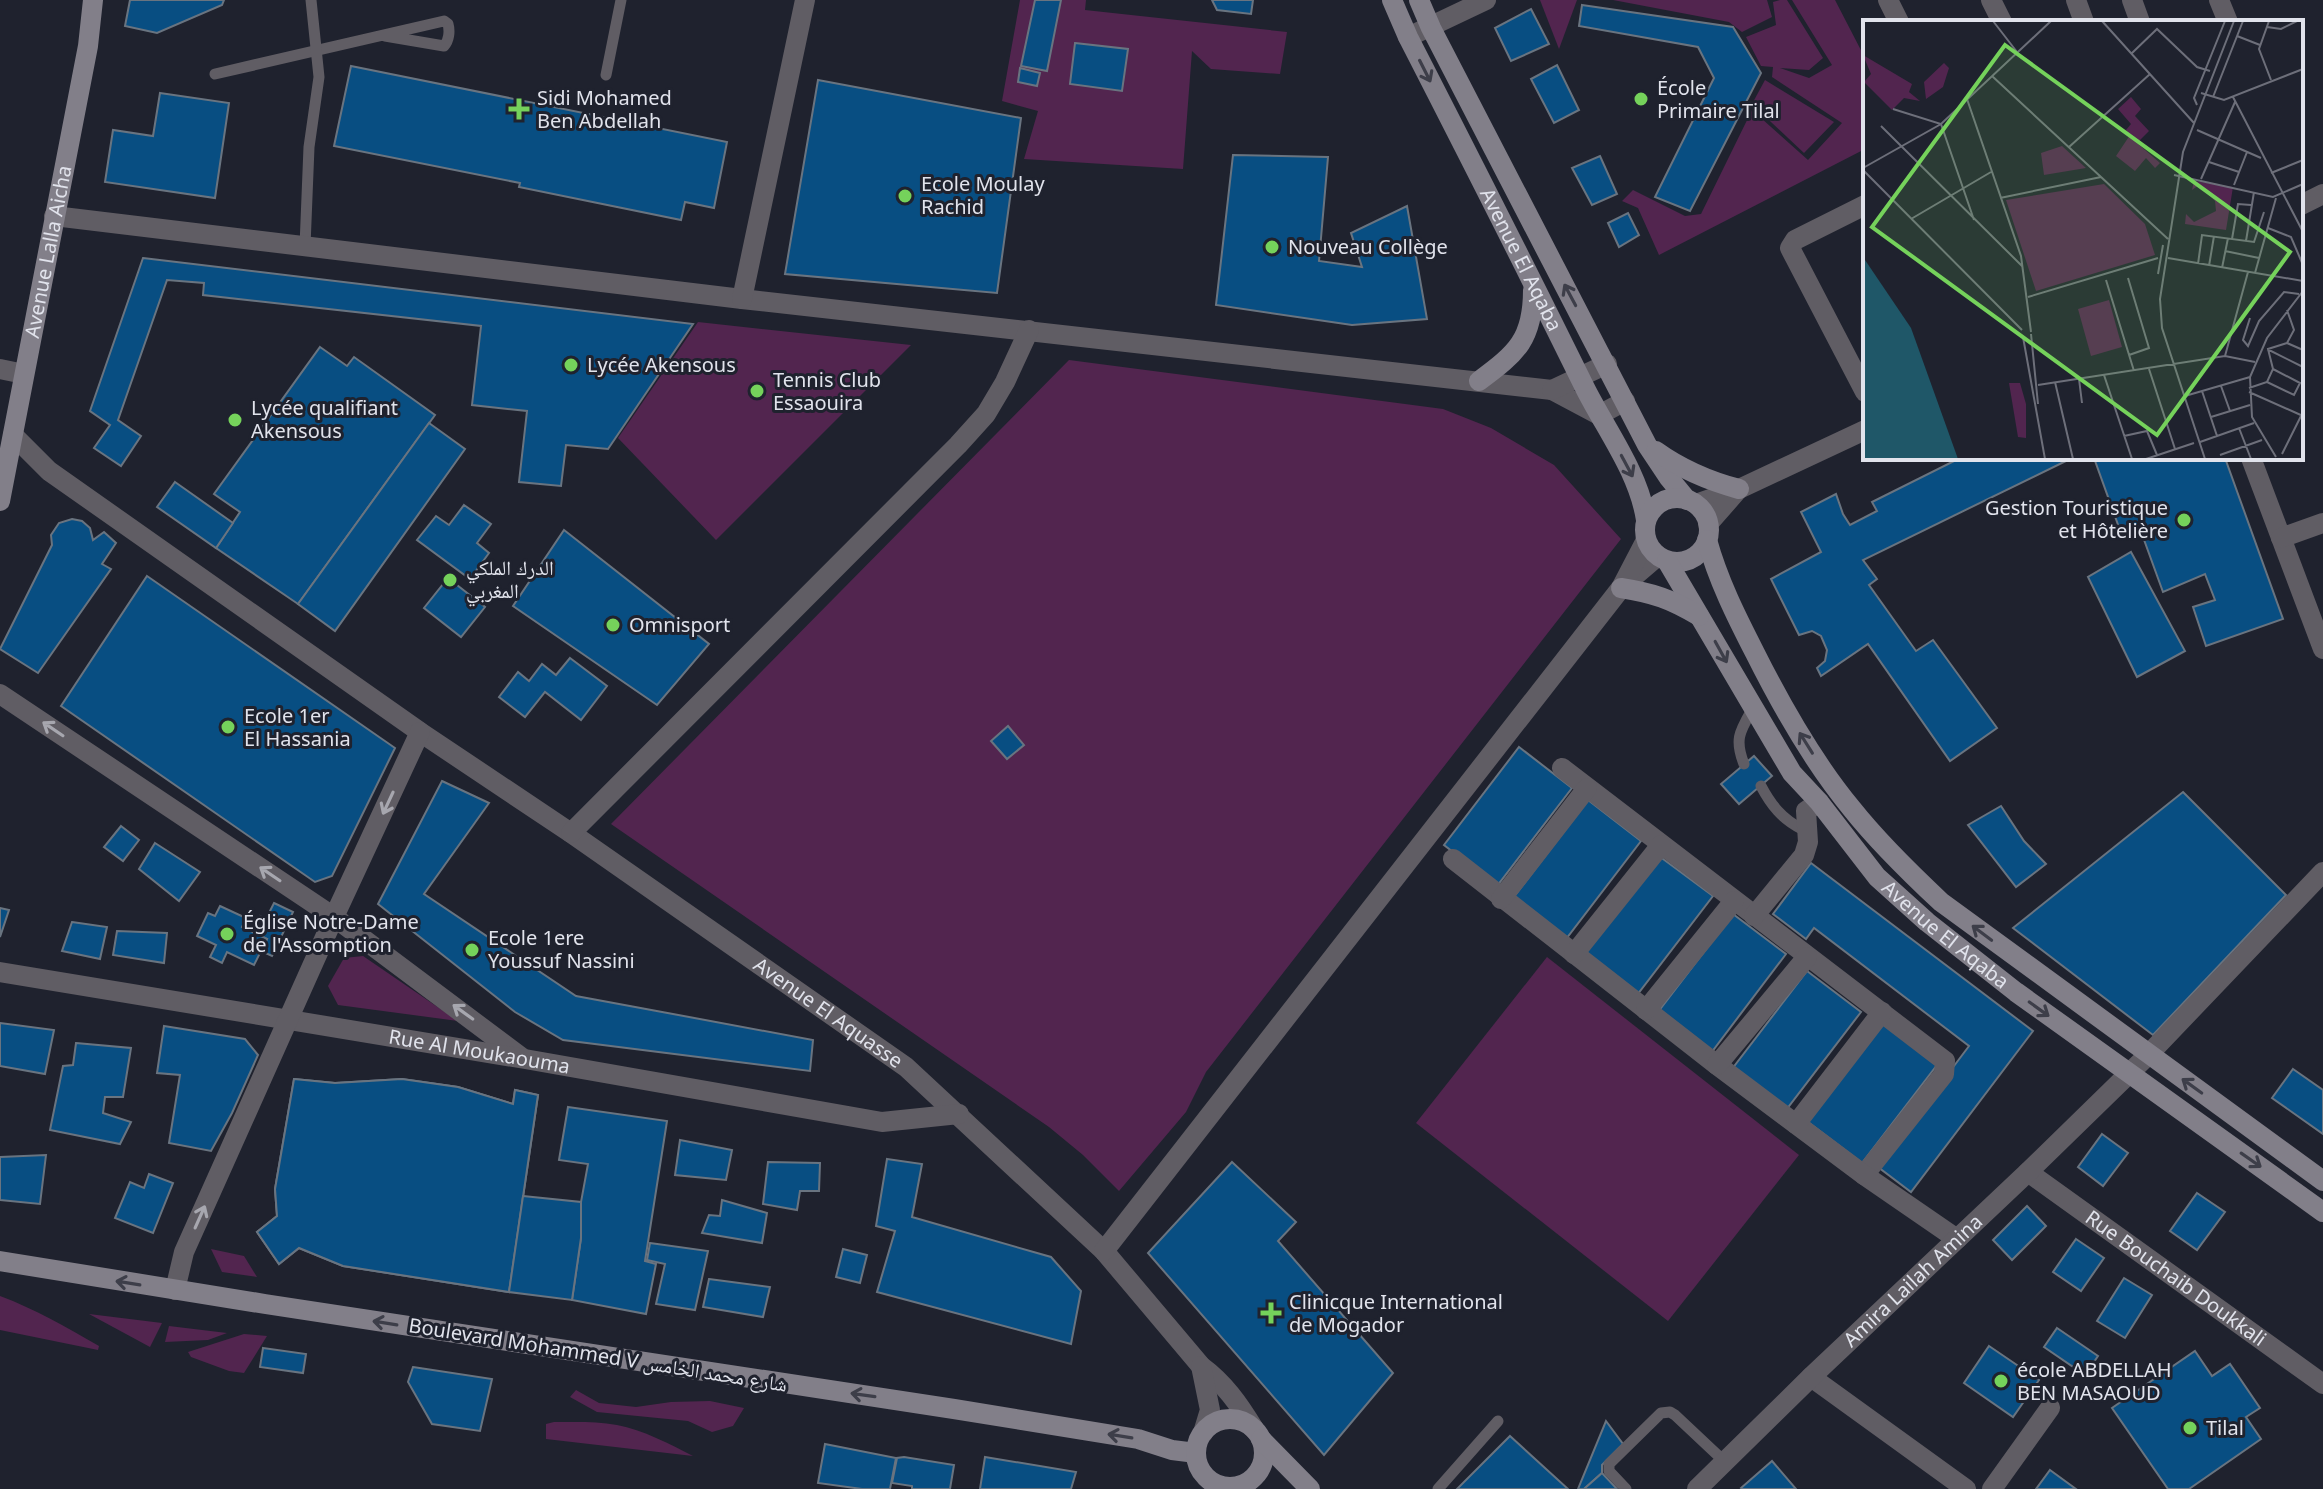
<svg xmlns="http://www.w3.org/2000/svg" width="2323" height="1489" viewBox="0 0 2323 1489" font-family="'Noto Sans','Noto Naskh Arabic',sans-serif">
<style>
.green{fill:#52254f}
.building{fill:#084e82;stroke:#697480;stroke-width:2;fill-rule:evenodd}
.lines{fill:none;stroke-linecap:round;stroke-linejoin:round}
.lane{stroke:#605d64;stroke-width:11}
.street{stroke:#605d64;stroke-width:20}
.secondary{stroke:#827f89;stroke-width:20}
.oneway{stroke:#3d3e49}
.oneway2{stroke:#a7a7af}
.poi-dot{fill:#75d25b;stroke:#1f222e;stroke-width:3}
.labels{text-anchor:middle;stroke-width:6;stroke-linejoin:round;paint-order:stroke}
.poi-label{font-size:20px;fill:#e1e3ec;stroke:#1f222e;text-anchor:start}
.street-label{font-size:20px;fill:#e1e3ec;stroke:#1f222e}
.inset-road{fill:none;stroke:#6d6f7a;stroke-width:2}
.view{fill:#75d25b;fill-opacity:0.15;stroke:#75d25b;stroke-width:4}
.inset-edge{fill:none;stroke:#e1e3ec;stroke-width:4}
</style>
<rect width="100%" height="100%" fill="#1f222e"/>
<g class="green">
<polygon points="1020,0 1086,0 1085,10 1287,32 1280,74 1211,69 1192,51 1183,169 1024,159 1038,111 1002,101"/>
<polygon points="1540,0 1577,0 1559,49"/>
<polygon points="1613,0 1767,0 1772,17 1742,32 1729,22"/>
<polygon points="1780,0 1787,0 1823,58 1809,70 1780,68 1809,78 1832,65 1792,0 1835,0 1865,58 1865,149 1659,255 1638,208 1622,201 1633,190 1685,216 1701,214 1752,110 1808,160 1842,123 1772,77 1773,67 1761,66 1746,37 1776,25 1773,2"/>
<polygon points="1765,80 1834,122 1804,153 1752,104"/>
<polygon points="698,322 911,345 716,540 618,438"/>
<polygon points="1069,360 1443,409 1491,428 1554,465 1621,539 1206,1072 1186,1112 1119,1191 1083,1155 1049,1127 611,824"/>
<polygon points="363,956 458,1021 338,1005 328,986 344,958"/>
<polygon points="1547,957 1799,1155 1668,1321 1416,1123"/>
<polygon points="211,1249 244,1256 257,1277 222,1272"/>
<path d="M0,1296C35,1309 66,1327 99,1346L98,1350L0,1330Z"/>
<polygon points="89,1314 162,1323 150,1347"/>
<polygon points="169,1326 227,1333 208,1340 165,1342"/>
<polygon points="244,1334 267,1336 244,1373 229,1371 191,1357 188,1352"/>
<polygon points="576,1390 599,1403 636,1407 671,1402 710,1401 744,1408 733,1426 712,1432 688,1421 597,1412 570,1397"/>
<path d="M554,1422C575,1422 596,1421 617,1425C643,1430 670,1444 693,1456L546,1439V1424Z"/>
</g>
<g class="building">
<polygon points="130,0 224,0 222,5 157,33 125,26"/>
<polygon points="1035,0 1061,0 1047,71 1021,66"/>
<polygon points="1212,0 1253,0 1251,14 1217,10"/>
<polygon points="1582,5 1733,27 1761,73 1690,211 1655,197 1714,78 1698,47 1579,26"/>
<polygon points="1531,9 1549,44 1511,61 1495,28"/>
<polygon points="1075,43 1128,49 1122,91 1070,84"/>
<polygon points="1557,65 1579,110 1554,123 1531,79"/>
<polygon points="351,66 727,142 714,208 685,202 681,220 519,187 520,183 334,146"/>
<polygon points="1020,68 1040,73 1037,86 1018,82"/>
<polygon points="818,80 1021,118 997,293 785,274"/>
<polygon points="160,93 229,103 215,198 105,182 113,130 153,136"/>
<polygon points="1233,155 1328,157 1319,261 1362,267 1351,233 1407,206 1427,319 1352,325 1216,305"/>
<polygon points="1600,156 1617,194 1592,205 1572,168"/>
<polygon points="1628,213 1639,235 1619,247 1608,223"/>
<polygon points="143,258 693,324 608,449 566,445 561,486 519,482 527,411 472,405 481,326 203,295 204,283 167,280 118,420 141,436 121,466 94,448 110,425 90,411"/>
<polygon points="320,347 347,366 354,357 435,415 298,604 216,548 240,512 214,494"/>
<polygon points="429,423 465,449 335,631 298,604"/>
<polygon points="1960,458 2072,458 1863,560 1877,579 1869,585 1916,651 1933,640 1997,728 1950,761 1868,644 1821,676 1817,668 1825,661 1827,650 1821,636 1812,631 1799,635 1771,579 1821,552 1801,512 1836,494 1843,514 1850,525 1877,511 1872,502"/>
<polygon points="2094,458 2225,458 2283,619 2206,646 2193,607 2215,600 2205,574 2163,592 2139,526 2121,533"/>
<polygon points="175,482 233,523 216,548 157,507"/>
<polygon points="464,505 491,524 477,543 489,553 470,579 417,540 436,516 449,525"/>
<polygon points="72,519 82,521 90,528 93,540 104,532 116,543 102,564 111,569 38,673 0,649 52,545 51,535 59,523"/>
<polygon points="564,530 709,644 657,705 513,606"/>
<polygon points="2131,552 2185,651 2137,677 2088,577"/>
<polygon points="147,576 395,748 332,876 315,882 61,706"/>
<polygon points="448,578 485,607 461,637 424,608"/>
<polygon points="570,658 607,686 581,720 545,692 525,717 499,697 518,672 529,681 542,664 556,675"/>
<polygon points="1008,726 1024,745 1007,759 991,741"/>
<polygon points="1519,747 1572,788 1497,886 1444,845"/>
<polygon points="1754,756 1772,776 1739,804 1721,784"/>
<polygon points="442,781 489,803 424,894 576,996 813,1040 810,1071 563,1040 515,1012 378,904"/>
<polygon points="2183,792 2286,895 2153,1035 2013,928"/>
<polygon points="1588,800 1641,841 1566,939 1513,898"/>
<polygon points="2001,806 2024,841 2046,864 2016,887 1968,825"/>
<polygon points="121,826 139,840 123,861 104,847"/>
<polygon points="155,843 200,872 179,901 139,869"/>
<polygon points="1659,856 1713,896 1637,995 1584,954"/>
<polygon points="1811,863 2033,1031 1911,1192 1878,1167 1969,1046 1814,928 1806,939 1773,914"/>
<polygon points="274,903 293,912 272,956 261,951 267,939 253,932 260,916 266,919"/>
<polygon points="220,906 246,918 242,927 267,939 254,965 227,952 222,963 210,957 216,945 197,936 208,913 215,916"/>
<polygon points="0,908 9,910 0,937"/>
<polygon points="1733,914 1786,954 1711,1053 1658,1012"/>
<polygon points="72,922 107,927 100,959 62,951"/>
<polygon points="117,931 167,933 164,963 113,955"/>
<polygon points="1807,971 1861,1012 1786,1110 1732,1069"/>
<polygon points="0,1023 54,1030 45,1074 0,1066"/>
<polygon points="1883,1024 1937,1065 1862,1163 1808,1122"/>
<polygon points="164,1026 245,1039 258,1055 232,1113 211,1151 169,1143 180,1075 157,1073"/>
<polygon points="76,1043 131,1048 123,1097 105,1097 103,1113 131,1122 120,1144 50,1130 63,1066 73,1065"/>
<polygon points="2293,1069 2323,1090 2323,1134 2272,1098"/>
<path d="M294,1079L335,1083L402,1079L458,1087L513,1104L515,1090L538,1095L509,1292L343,1266L299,1248L279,1264L257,1232L277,1216L275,1189ZM410,1117L452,1123L501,1142L499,1160L488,1162L480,1167L472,1177L468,1189L471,1205L480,1219L451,1226L415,1223L360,1209L336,1194L346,1119Z"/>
<polygon points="294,1079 335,1083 402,1079 458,1087 513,1104 515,1090 538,1095 509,1292 343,1266 299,1248 279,1264 257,1232 277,1216 275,1189"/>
<polygon points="568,1107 667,1121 645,1261 656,1264 646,1314 572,1300 581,1238 581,1202 588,1164 559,1160"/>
<polygon points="2102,1134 2128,1153 2103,1186 2078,1167"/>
<polygon points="680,1140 732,1150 726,1180 675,1175"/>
<polygon points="46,1155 40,1204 0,1200 0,1157"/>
<polygon points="887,1159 922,1164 912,1217 1051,1257 1081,1291 1071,1344 877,1292 895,1231 876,1226"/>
<polygon points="768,1162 820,1163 819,1191 800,1191 797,1210 763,1204"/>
<polygon points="1232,1162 1296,1222 1278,1241 1393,1373 1324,1455 1148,1253"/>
<polygon points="149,1174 173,1183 153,1233 115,1218 130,1182 144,1188"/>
<polygon points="2197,1193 2225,1212 2197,1250 2170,1231"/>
<polygon points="523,1196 581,1202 581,1238 572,1300 509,1292"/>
<polygon points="722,1200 767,1213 762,1243 702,1233 709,1215 720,1216"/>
<polygon points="2027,1206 2046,1226 2012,1260 1993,1240"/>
<polygon points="2076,1239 2104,1258 2081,1291 2053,1272"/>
<polygon points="650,1243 708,1251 695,1310 656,1304 665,1264 647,1260"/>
<polygon points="843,1249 867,1255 860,1283 836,1277"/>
<polygon points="2124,1278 2152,1295 2125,1338 2097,1321"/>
<polygon points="709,1279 770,1287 763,1317 703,1307"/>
<polygon points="2057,1328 2098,1356 2085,1375 2044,1347"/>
<polygon points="1989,1346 2039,1380 2013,1417 1964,1383"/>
<polygon points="263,1348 306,1354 303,1373 260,1367"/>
<polygon points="2195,1351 2212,1376 2230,1364 2260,1408 2246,1417 2261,1439 2189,1489 2168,1489 2112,1408"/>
<polygon points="413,1367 492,1379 480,1431 432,1424 408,1382"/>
<polygon points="1606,1421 1623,1444 1602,1465 1602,1473 1584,1489 1578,1489"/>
<polygon points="1510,1436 1568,1489 1457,1489"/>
<polygon points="825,1444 896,1458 890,1489 862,1489 818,1483"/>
<polygon points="904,1457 954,1465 950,1489 912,1489 912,1486 892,1483 897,1458"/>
<polygon points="985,1457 1076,1472 1071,1489 980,1489"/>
<polygon points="1772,1461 1796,1489 1742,1489 1741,1488"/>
<polygon points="2050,1470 2076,1489 2036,1489"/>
<polygon points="1602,1473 1617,1489 1584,1489"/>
</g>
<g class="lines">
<g class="lane">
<path d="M215,74L444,21L448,24C450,31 449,41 444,46L385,36"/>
<polyline points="606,75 621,0"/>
<polyline points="305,246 309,147 319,77 311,0"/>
<path d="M1744,764C1734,739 1740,731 1753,708"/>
<path d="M1761,786C1771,805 1782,819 1802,829L1804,819"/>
<polyline points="1438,1489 1498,1421"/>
<polyline points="1626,1489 1609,1471 1609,1464 1661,1413 1670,1412 1675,1415 1725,1462"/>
</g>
<g class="street">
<polyline points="1888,0 1899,22"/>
<polyline points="1991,0 2002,22"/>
<polyline points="2076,0 2084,22"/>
<polyline points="2132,0 2140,22"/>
<polyline points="2219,0 2228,22"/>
<polyline points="1408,37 1486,0"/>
<polyline points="1865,205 1795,240 1790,248 1865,392"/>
<polyline points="2301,205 2323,194"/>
<polyline points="54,216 742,299 1552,390 1599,415 1625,401"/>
<polyline points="742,299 805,0"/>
<polyline points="0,369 24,374"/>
<polyline points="1552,390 1607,364"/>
<path id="s1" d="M13,435L49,471L420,732L571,833L906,1067L1104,1251L1201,1366C1224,1383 1239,1404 1254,1429"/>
<polyline points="2251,458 2323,649"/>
<polyline points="1696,504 1739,489 1865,430"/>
<polyline points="1708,524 1736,492"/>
<polyline points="2281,538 2323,523"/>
<polyline points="1630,580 1658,556"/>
<polyline points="0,694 334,917 521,1057"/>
<polyline points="1562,768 1945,1061 1944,1074 1864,1175"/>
<polyline points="571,833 958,445 986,414 1005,382 1029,330"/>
<polyline points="1453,859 1717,1065 1864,1175 1957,1239"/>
<polyline points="1501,899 1587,788"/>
<polyline points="1754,916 1804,855 1808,842 1806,811 1819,802"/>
<polyline points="1574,954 1661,845"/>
<path id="s2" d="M0,972L525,1059L882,1122L959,1114"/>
<polyline points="1646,1010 1734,901"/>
<polyline points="1717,1065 1807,957"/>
<polyline points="1796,1124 1882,1012"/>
<path id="s3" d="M2028,1172L2323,1384"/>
<polyline points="1104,1251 1621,588 1646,540"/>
<polyline points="175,1290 184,1252 334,917 420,732"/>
<polyline points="1201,1366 1210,1410 1203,1433"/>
<polyline points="1811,1377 1966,1489"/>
<path id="s4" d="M1697,1489L1811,1377L2028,1172L2148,1055L2323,872"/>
<polyline points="1992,1489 2050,1408"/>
</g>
<g class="secondary">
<path id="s5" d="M1392,0L1408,37C1468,154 1527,270 1585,388C1606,430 1639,473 1646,520"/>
<polyline points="1419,0 1431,28 1647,445 1669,478 1687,500"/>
<path d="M1479,381C1517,353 1533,339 1533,290"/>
<path d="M1656,451C1681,469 1709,481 1739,489"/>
<circle cx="1677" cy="530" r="32"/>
<path id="s6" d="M0,501L88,46L93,0"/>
<path d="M1707,540C1718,580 1736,616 1755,653C1782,707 1813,762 1852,809C1879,843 1910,873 1941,902L2323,1181"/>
<path id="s7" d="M1667,561L1792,773L1819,802L1877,877L1927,922L2016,992L2323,1212"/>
<path d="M1621,588C1653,593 1671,599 1699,616"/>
<polyline points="0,1261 265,1304 954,1409 1138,1439 1172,1450 1196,1453"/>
<circle cx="1230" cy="1453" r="34"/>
<polyline points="1261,1439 1310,1489"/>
</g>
</g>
<defs><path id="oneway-shaft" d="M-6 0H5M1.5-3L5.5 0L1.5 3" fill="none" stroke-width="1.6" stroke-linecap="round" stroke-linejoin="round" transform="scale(2)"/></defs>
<g class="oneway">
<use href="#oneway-shaft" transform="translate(1425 71) rotate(63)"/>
<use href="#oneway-shaft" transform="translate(1570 295) rotate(-118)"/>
<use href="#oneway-shaft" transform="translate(1627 466) rotate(62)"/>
<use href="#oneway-shaft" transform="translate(1721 652) rotate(61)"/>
<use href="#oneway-shaft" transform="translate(1806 743) rotate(-122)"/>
<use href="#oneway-shaft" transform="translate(1982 933) rotate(-143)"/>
<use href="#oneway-shaft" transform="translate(2039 1009) rotate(36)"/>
<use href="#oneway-shaft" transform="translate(2192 1086) rotate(-144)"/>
<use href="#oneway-shaft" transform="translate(2251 1160) rotate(35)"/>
<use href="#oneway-shaft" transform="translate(128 1283) rotate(-171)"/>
<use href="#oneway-shaft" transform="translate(385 1323) rotate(-171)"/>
<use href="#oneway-shaft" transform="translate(863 1395) rotate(-172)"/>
<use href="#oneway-shaft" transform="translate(1120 1436) rotate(-171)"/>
</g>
<g class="oneway2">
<use href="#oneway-shaft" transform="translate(53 729) rotate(-146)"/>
<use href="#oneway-shaft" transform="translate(388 803) rotate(115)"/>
<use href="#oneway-shaft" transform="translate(270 874) rotate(-146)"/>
<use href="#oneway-shaft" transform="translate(463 1012) rotate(-144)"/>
<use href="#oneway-shaft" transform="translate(200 1217) rotate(-66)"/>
</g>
<g class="poi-dot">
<circle cx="1641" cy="99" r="8"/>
<path d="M515 97h8v8h8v8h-8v8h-8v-8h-8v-8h8z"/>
<circle cx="905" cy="196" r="8"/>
<circle cx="1272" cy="247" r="8"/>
<circle cx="571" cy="365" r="8"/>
<circle cx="757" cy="391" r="8"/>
<circle cx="235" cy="420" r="8"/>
<circle cx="2184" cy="520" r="8"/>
<circle cx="450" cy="580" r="8"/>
<circle cx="613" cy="625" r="8"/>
<circle cx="228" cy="727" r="8"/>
<circle cx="227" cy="934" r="8"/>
<circle cx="472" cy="950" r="8"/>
<path d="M1267 1301h8v8h8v8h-8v8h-8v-8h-8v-8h8z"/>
<circle cx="2001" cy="1381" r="8"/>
<circle cx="2190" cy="1428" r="8"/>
</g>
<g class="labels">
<g class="poi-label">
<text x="1657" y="95">École<tspan x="1657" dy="23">Primaire Tilal</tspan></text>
<text x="537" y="105">Sidi Mohamed<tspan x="537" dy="23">Ben Abdellah</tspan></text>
<text x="921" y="191">Ecole Moulay<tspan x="921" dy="23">Rachid</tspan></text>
<text x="1288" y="254">Nouveau Collège</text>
<text x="587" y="372">Lycée Akensous</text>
<text x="773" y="387">Tennis Club<tspan x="773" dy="23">Essaouira</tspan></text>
<text x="251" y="415">Lycée qualifiant<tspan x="251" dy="23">Akensous</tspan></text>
<text x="2168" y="515" text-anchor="end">Gestion Touristique<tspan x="2168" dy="23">et Hôtelière</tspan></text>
<text x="466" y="575">الدرك الملكي<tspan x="466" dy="23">المغربي</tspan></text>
<text x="629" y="632">Omnisport</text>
<text x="244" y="723">Ecole 1er<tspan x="244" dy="23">El Hassania</tspan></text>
<text x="243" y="929">Église Notre-Dame<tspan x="243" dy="23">de l'Assomption</tspan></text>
<text x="488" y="945">Ecole 1ere<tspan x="488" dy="23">Youssuf Nassini</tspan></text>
<text x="1289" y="1309">Clinicque International<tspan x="1289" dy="23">de Mogador</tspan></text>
<text x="2017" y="1377">école ABDELLAH<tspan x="2017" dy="23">BEN MASAOUD</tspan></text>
<text x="2206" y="1435">Tilal</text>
</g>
<g class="street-label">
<text dy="7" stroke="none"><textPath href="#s6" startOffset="254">Avenue Lalla Aicha</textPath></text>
<text dy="7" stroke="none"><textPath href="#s5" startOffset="290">Avenue El Aqaba</textPath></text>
<text dy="7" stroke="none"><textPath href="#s7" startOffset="470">Avenue El Aqaba</textPath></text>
<text dy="7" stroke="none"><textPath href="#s1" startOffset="1000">Avenue El Aquasse</textPath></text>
<text dy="7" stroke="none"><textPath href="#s2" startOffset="486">Rue Al Moukaouma</textPath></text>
<text dy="7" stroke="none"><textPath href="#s3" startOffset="182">Rue Bouchaib Doukkali</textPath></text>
<text dy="7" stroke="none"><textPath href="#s4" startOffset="300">Amira Lailah Amina</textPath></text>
<text transform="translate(598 1355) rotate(9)" y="7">Boulevard Mohammed V شارع محمد الخامس</text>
</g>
</g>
<g transform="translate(1863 20)">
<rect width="440" height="440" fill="#1f222e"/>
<path d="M0,35L49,64L46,72L57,81L41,78L29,90L1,62L8,54ZM81,43L86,48L80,67L63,79L61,62ZM268,77L278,89L272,96L286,111L274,123L297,143L292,148L283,138L272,151L253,136L267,115L263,110L268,104L255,89ZM199,126L223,148L181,155L178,133ZM331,161L370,167L363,210L322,204L323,194L331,202L353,191L352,181L336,165L329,170ZM241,164L282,204L292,235L173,271L143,180ZM246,280L259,327L228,336L215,289ZM146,363H157L163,384V418L155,417Z" fill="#52254f"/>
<path d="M0,237L48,308L95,439H0Z" fill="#1f5768"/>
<path class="inset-road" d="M130,1L154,32M239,1L331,103M406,1L396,29L408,60M404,7L418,9L434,1M374,16L397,25M268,34L294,9L334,47L347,51M129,56L305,219M338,73L361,80L440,49M350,77L380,1M370,77L440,212M104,79L158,236L168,312M334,85L331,78L362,1M30,89L78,104L111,200M18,106L159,246M334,110L398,138M206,127L287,54M346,142L376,152M0,148L78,104L188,1M0,150L159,310M408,153L440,140M311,155L410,177L440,164M338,159L372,82M371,165L384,132M137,178L238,157M48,199L128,152M405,208L428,217L440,245M369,219L375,184L388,185M383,221L391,172M362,231L396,238M305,238L440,261M335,244L339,215L391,222L401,192M346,246L351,216M359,248L365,218M392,253L413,178M295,254L300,225M265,258L286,328L266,335M243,260L271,351M165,277L295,238M424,290L431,310L424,323L440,330M387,298L380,320L385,326L396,301L421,272L436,274M168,314L175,384M160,317L182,439M404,329L440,347M362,336L385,252M286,349L312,429M241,355L269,439M216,359L219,383M192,362L210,439M404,362L431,375L437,363L410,349M175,365L362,336L392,342M358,366L367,391M386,368L404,362L410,349L405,329L424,323M339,371L354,416M386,372L440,396M322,376L387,357M348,397L387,385M376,408L388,439M261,416L284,411L294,435M337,422L391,403M419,434L440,392M357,435L399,420M413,437L389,397L387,357L404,318L440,271M283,439L331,423M342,439L299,308L297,279L320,132L371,1"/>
<path class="view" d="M142,25L427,232L294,415L9,207Z"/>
<rect width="440" height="440" class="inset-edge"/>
</g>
</svg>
